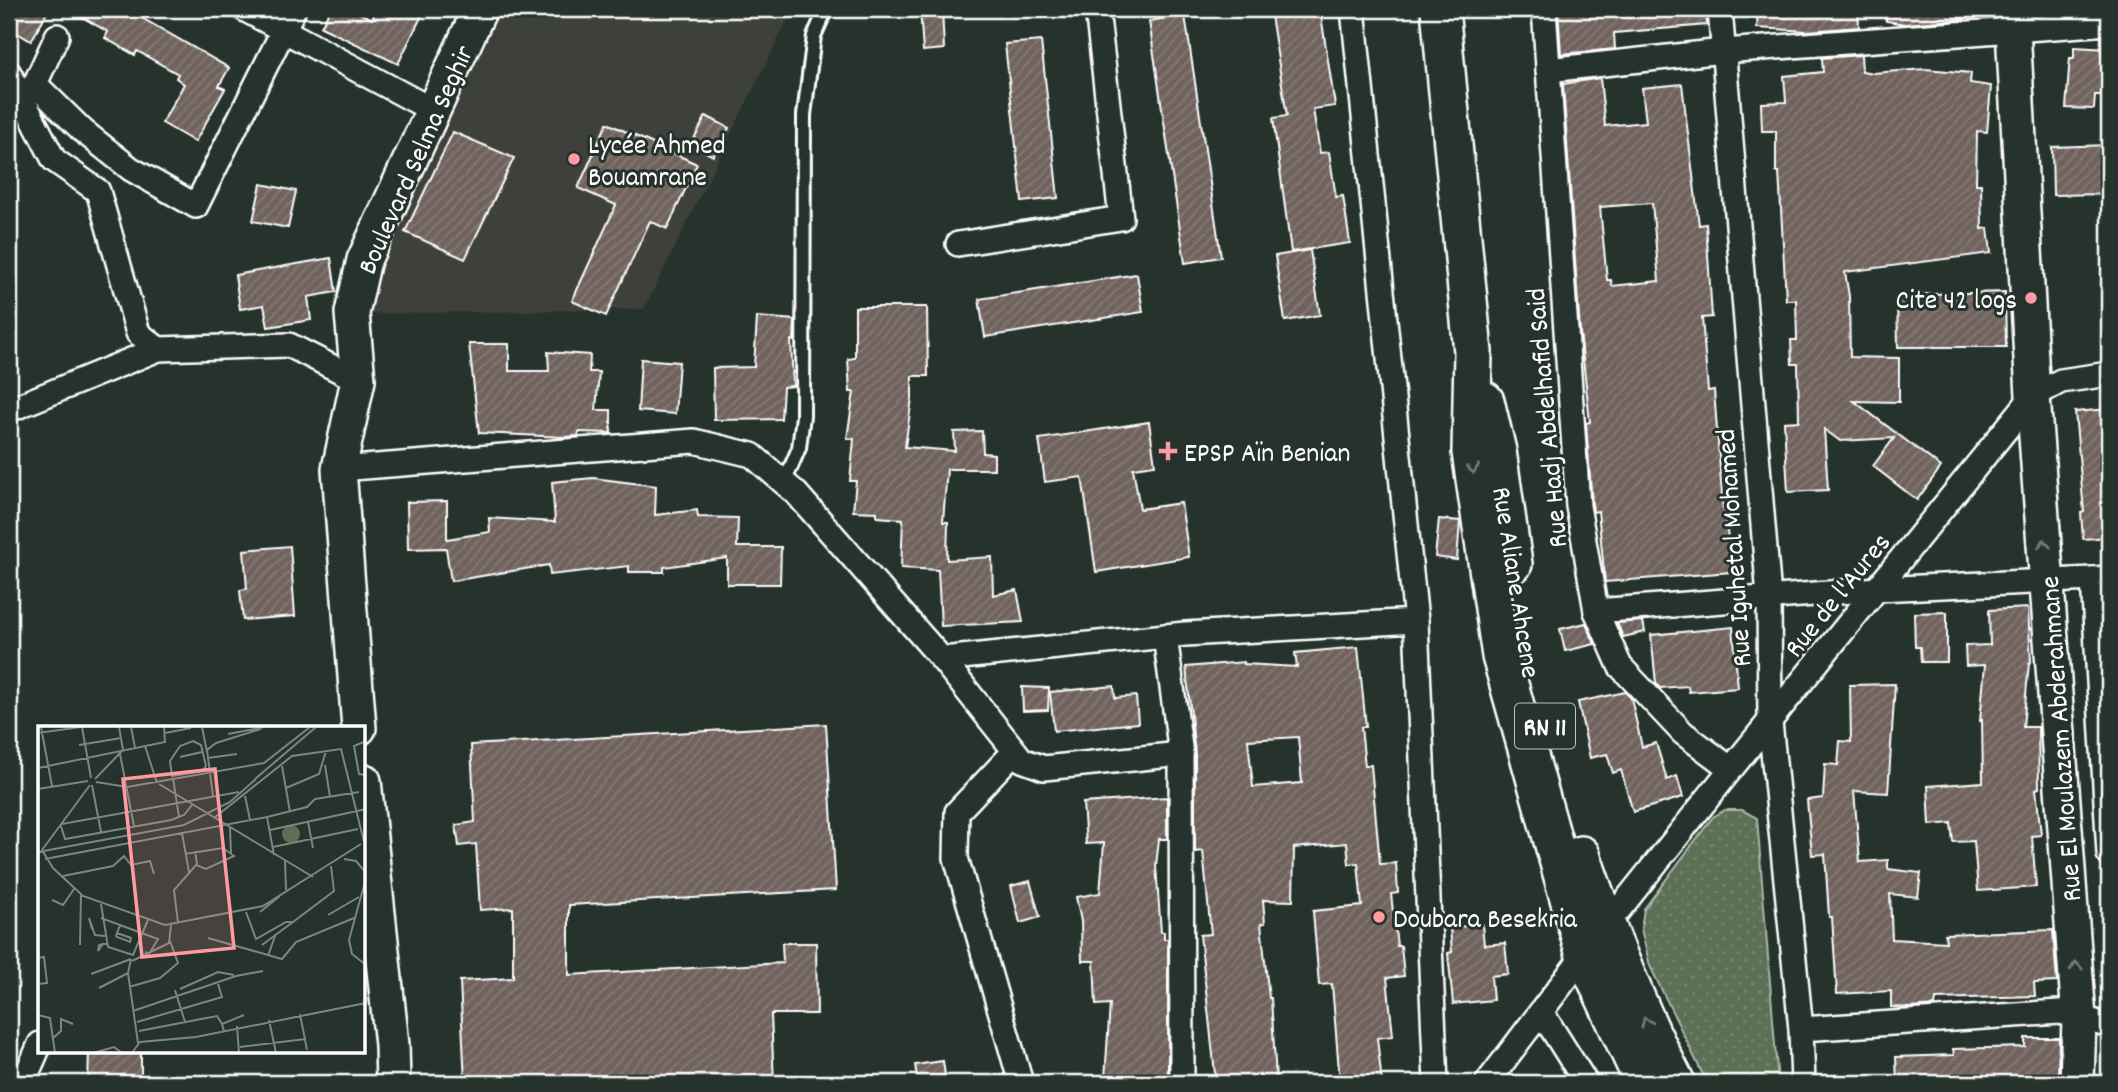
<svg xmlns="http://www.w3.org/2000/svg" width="2118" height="1092" viewBox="0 0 2118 1092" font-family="Dekko,sans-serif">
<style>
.built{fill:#3c413b}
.grass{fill:url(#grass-dots);stroke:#adb8aa;stroke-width:2}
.building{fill:url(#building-hatch);stroke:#fff;stroke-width:2;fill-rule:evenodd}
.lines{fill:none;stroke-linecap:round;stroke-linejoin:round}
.lane-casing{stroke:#fff;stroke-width:18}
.street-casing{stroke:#fff;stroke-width:28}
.secondary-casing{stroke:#fff;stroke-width:38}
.primary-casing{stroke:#fff;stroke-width:42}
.lane{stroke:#26332d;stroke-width:12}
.street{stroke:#26332d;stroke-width:23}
.secondary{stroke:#26332d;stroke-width:33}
.primary{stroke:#26332d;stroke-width:37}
.oneway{stroke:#727a76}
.poi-dot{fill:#ff9aa2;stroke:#26332d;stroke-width:2.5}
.labels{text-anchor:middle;stroke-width:6;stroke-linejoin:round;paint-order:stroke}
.shield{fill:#26332d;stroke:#bec2c0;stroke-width:2}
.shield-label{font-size:26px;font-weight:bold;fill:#fff}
.poi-label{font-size:28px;fill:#fff;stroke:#26332d;text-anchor:start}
.street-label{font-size:28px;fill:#fff;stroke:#26332d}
.inset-road{fill:none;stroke:#7d8581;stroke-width:2}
.view{fill:#ff9aa2;fill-opacity:0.15;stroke:#ff9aa2;stroke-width:3.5}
.inset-edge{fill:none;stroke:#fff;stroke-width:3.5}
</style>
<defs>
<pattern id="grass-dots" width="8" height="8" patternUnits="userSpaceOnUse" patternTransform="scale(1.75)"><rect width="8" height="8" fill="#5b7054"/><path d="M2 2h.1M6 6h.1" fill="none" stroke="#74856e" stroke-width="1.8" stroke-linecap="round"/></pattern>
<pattern id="building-hatch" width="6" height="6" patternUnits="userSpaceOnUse" patternTransform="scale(1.75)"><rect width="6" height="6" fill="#70635d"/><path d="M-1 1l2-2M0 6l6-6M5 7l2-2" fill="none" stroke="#857a75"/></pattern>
</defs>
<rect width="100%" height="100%" fill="#26332d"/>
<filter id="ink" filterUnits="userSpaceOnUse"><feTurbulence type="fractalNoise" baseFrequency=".0143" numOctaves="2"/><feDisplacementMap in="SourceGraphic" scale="14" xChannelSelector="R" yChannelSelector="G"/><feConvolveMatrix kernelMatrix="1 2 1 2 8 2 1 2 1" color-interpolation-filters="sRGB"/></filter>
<g filter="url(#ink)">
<polygon class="built" points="497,9 793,9 644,309 358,314"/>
<polygon class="grass" points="1725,810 1742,810 1757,818 1778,1083 1707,1083 1650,966 1641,929 1644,909 1713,817"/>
<g class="building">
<polygon points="15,9 49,9 31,41 9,28 9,20"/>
<polygon points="68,9 126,9 229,68 219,86 225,89 195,142 162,123 184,84 176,78 178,74 137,51 135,55 105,38 108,32"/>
<polygon points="330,9 351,9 372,19 377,9 425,9 398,64 321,27"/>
<polygon points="920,9 942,9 944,49 923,51"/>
<polygon points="1270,9 1320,9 1335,106 1313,109 1320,153 1329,152 1336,197 1343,196 1350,243 1291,252 1273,118 1287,116"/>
<polygon points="1558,9 1706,9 1707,25 1614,33 1615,49 1561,54"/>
<polygon points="1758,9 1858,9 1859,27 1807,31 1757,28"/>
<polygon points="1886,9 1965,9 1964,19 1905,24 1886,21"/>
<polygon points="1185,15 1221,257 1185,263 1149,21"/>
<polygon points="1041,41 1058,198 1022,202 1005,44"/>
<polygon points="2074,47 2109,49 2109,95 2095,95 2094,109 2066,108 2069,69 2070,58 2074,58"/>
<polygon points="1861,55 1862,71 1873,73 1925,69 1971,73 1970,83 1991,86 1987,132 1977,131 1976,184 1981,184 1982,229 1988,228 1991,253 1845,272 1849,296 1850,357 1899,358 1899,402 1854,401 1941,467 1917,500 1873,466 1894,438 1840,441 1824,429 1828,490 1788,492 1784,422 1799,421 1798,364 1792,364 1791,340 1797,340 1796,300 1786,300 1779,172 1776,172 1776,131 1762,131 1761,103 1786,102 1784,76 1823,72 1822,58"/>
<path d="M1600,78L1605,126L1646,122L1642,88L1682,84L1699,225L1706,224L1712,317L1702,318L1708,391L1714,390L1723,509H1725L1731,572L1605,582L1598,511L1593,512L1592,504L1586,423L1590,422L1580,332L1563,84ZM1652,203L1659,281L1612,286L1611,280H1607L1600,207Z"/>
<polygon points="706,116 729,128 713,156 691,144"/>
<polygon points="607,123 697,164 667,229 650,221 606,316 572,301 616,205 578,188"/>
<polygon points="453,132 514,158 465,259 405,232"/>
<polygon points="2109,145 2109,194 2053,195 2052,147"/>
<polygon points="261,184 296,191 288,228 253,221"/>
<polygon points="1310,250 1320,315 1285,321 1275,256"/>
<polygon points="331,258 336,292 308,297 311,320 268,327 264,305 240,309 235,275"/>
<polygon points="1137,274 1143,312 985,337 979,299"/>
<polygon points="2005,292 2006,347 1898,347 1897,295"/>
<polygon points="855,307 927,307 928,376 912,376 912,398 905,447 955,451 954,432 982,431 983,453 994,454 994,469 947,469 943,522 948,522 947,560 992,557 993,595 1017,590 1023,622 941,626 938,570 901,568 903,519 877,517 877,512 853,511 856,481 850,481 854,439 847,438 854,392 850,392 848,359 855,358"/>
<polygon points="757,317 795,320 794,341 791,340 793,386 783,387 781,419 714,420 713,368 754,367"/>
<polygon points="469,344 509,344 509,371 549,371 548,352 590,355 589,372 599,372 596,410 611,410 611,433 579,432 578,436 564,437 479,433"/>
<polygon points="641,359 679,362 675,414 638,411"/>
<polygon points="2109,409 2109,537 2083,539 2081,513 2084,512 2075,412"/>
<polygon points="1149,422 1155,465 1133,468 1140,509 1181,503 1189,557 1096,572 1082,477 1045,482 1039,439"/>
<polygon points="593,478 656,486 655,515 697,510 698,517 738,518 737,547 781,547 780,584 727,584 727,558 664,567 664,572 629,572 629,566 550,575 549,565 451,581 446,548 408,549 407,502 447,501 447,539 490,532 489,518 555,522 552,482"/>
<polygon points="1439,519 1460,521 1457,560 1435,557"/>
<polygon points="290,546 295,616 243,620 240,590 247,589 244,550"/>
<polygon points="2028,608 2031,662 2029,663 2023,727 2038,727 2039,788 2036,789 2041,835 2032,836 2036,887 1978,891 1974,841 1953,842 1951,823 1930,825 1928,786 1983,782 1982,720 1980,721 1985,665 1966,666 1965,646 1990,645 1989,610"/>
<polygon points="1947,612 1947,662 1921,662 1920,647 1915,647 1914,613"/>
<polygon points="1643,621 1645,632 1623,637 1617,623"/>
<polygon points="1586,623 1595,644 1565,651 1560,629"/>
<polygon points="1733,627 1738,688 1689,692 1688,686 1660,688 1656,683 1651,635"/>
<path d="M1358,647L1366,727H1361L1365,766L1371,765L1380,864L1396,863L1398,893L1391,894L1397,946H1401L1404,976L1387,978L1393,1036L1377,1038L1382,1083H1340L1332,984L1319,985L1313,911L1362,906L1358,863L1349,864L1347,843L1294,848L1293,901L1263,900L1265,923L1261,924L1269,998H1271L1276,1079L1216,1083L1200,935L1211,934L1203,851L1196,852L1195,849V754L1186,667L1244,662V664L1297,667L1295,653ZM1298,737L1302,783L1253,787L1248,740Z"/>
<polygon points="1895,684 1888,793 1854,791 1860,862 1888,860 1888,869 1921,873 1918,897 1890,894 1892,939 1946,942 1945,934 2053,930 2057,982 2034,983 2035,996 1936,999 1935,1006 1911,1008 1891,1007 1891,991 1837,994 1832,917 1829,917 1825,854 1812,855 1807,800 1823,798 1825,764 1838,765 1840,741 1851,742 1850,685"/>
<polygon points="1114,686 1115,698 1136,696 1138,723 1054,731 1050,692"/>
<polygon points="1022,687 1049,688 1048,710 1023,711"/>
<polygon points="1625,692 1631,698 1642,747 1656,743 1667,780 1677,776 1683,797 1633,812 1621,770 1613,773 1607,754 1590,758 1578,702"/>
<polygon points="826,724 836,890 569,905 569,975 783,963 782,943 816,943 817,1014 771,1014 774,1083 465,1083 460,981 513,978 513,908 480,910 476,844 459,846 456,825 475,822 471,745"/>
<polygon points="1167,797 1167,839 1159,839 1156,866 1161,932 1164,932 1164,939 1168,939 1168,1075 1165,1083 1105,1078 1110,1004 1096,1005 1094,961 1082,961 1081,921 1076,897 1100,893 1104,843 1086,844 1083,803"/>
<polygon points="1030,881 1040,917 1020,923 1011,886"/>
<polygon points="1482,924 1484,945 1505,943 1508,974 1491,976 1493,1000 1453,1004 1448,953 1452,952 1450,928"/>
<polygon points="2025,1038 2059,1038 2058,1083 1897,1083 1896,1057 1954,1055 1953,1049 2025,1047"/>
<polygon points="89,1052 141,1052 141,1083 88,1083"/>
<polygon points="943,1061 946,1083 918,1083 915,1065"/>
</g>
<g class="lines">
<g class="lane-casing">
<polyline id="lane" points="784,483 799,448 803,416 804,115 814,36 826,9"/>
</g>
<g class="street-casing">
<g id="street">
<polyline points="244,9 434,111"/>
<polyline points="1353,9 1416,621 1436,1083"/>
<polyline points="1544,9 1578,506 1596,611 1620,666 1683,733 1731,769"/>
<polyline points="1720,9 1769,597 1770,722 1801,1029 1803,1083"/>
<polyline points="57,36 35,84 83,131 131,169 196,206 294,9"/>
<polyline points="1548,70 1723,51 2109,23"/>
<polyline points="9,73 54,160 98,191 138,333 158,349 289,345 358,380"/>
<polyline points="958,244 1121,218 1097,9"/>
<polyline points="9,410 158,349"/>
<polyline points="339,469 694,441 752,455 796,493 942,659 1022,760 1044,768 1181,754"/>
<polyline points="2109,578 2093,579 2109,854"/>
<polyline points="1596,611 1878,589 2093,579"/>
<polyline points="1165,636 1181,754 1182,1080 1179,1083"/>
<polyline points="942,659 1185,634 1416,621"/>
<polyline points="1014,752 957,812 956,858 1021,1083"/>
<polyline points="1542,1013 1586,1083"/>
<polyline points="1801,1029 2060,1012 2103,1024 2109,1024"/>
<polyline points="23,1083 40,1044"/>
<polyline points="1487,1083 1605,927 1731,769 2033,396 2061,381 2109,374"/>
</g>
</g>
<g class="secondary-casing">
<g id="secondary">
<polyline points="2015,9 2013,29 2033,396 2079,1018 2077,1083"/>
<polyline points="359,728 339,469 358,380 352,313 364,260 480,9"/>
<polyline points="364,781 392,1045 393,1083"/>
</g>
</g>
<g class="primary-casing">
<g id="primary">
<polyline points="1440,9 1473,352 1471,452 1501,656 1585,955 1644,1083"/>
<polyline points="1485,401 1497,451 1513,564"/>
<path d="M1581,855C1608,933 1638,1010 1676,1083"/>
</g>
</g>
<use href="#lane" class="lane"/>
<use href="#street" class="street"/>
<use href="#secondary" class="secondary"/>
<use href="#primary" class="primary"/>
</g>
<defs><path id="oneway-chevron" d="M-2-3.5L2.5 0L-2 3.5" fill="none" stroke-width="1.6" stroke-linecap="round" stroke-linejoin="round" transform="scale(1.75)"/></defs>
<g class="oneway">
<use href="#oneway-chevron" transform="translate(1473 469) rotate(82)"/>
<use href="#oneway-chevron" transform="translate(2044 544) rotate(-94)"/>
<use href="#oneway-chevron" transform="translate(2076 966) rotate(-94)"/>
<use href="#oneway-chevron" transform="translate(1646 1022) rotate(-113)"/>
</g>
</g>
<g class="poi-dot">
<circle cx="574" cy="159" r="7"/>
<circle cx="2031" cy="298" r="7"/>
<path d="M1164.5 440.5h7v7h7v7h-7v7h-7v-7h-7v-7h7z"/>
<circle cx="1379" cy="917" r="7"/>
</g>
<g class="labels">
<rect class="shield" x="1515" y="703.5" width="60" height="45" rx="5"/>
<g class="shield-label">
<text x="1545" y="735">RN 11</text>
</g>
<g class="poi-label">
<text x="588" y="153">Lycée Ahmed<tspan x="588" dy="32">Bouamrane</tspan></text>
<text x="2017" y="308" text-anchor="end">Cite 42 logs</text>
<text x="1184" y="461">EPSP Aïn Benian</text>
<text x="1393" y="927">Doubara Besekria</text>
</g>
<g class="street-label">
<text transform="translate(414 159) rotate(-66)" y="10">Boulevard Selma Seghir</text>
<text transform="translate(1545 418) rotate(-95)" y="10">Rue Hadj Abdelhafid Said</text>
<text transform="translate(1732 548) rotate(-94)" y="10">Rue Iguhetal Mohamed</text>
<text transform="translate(1518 582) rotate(81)" y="10">Rue Aliane Ahcene</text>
<text transform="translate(1836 594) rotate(-51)" y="10">Rue de l'Aures</text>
<text transform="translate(2059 739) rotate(-94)" y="10">Rue El Moulazem Abderahmane</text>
</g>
</g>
<g transform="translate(38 726)">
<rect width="327" height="327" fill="#26332d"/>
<path d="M244 108a9 9 0 1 1 18 0a9 9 0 1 1-18 0Z" fill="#5b7054"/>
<path class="inset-road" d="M3,1L14,60M44,1L53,52M93,1L97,22M164,1L169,26M0,7L43,1M127,7L153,2M190,8L227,1M155,15L163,19L168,40L164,45L134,50L132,35L142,20ZM328,15L316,20L321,48L328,49M41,19L83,12M107,20L119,57M82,28L96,100M142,31L164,26M170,32L199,28M287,39L292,71M244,40L252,86M0,42L127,16L126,1M135,52L141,91M57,53L85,24L81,1M217,53L278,1M58,56L89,61L226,37L272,1M121,58L275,151M54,59L63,106M248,62L281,48L288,25M0,63L50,55M175,70L169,24L178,17L223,3M207,70L212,94M229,91L236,129M176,92L254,30L303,23L326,116M270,96L275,122M24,98L201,66M23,100L27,113L133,94L146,89L154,79M192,102L193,128M232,104L328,83M144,107L151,146M235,121L320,103M4,124L15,142L45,170L127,199L225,180L323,118M4,124L52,59M0,126L146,99L192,76L218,53M147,128L185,122L196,130L168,143L158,139M7,133L229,91L269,81L277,73L321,66M306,133L318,135L328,147M247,135L248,164M25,150L75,140L86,130L93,139L112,135L116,148M328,152L311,214L314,228L328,239M14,174L25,179L36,163M63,178L70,221L95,229L110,194M208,186L218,213L248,196H255L224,219M222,186L242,170M290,189L321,171M63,192L120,213L111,228L107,226M255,196L296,165L293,140M140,197L136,164L159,138L157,125M54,203L51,192L57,209L67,210M79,207L93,212L92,216L79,211L78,210L79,207L82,199M170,212L244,233L258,216L316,192M65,218L60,225L61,219L65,218H70M42,219L43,168M230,230L237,210M0,232L6,231L9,257L0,258M94,235L131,217L133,199M90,247L100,317M53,248L93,233M91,261L122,252L140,237L132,215M61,262L90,247L93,233M142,263L180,246L196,249M137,264L147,296M95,285L198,250L225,245M262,288L269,324M0,289L12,292L17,327M231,294L238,327M99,296L184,271L180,258M199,300L201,327M101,305L179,290L184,298M186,305L184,298L206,289M15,312L23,305V293L35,298M202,321L268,313M55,327L76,321L84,327M94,327L102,316L158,311L328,277"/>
<path class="view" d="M177,43L196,222L104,231L85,53Z"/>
<rect width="327" height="327" class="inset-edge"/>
</g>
<rect width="2118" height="1092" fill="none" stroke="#26332d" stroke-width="35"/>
<rect x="18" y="18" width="2083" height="1057" fill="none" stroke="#fff" stroke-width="2.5" filter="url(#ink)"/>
</svg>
